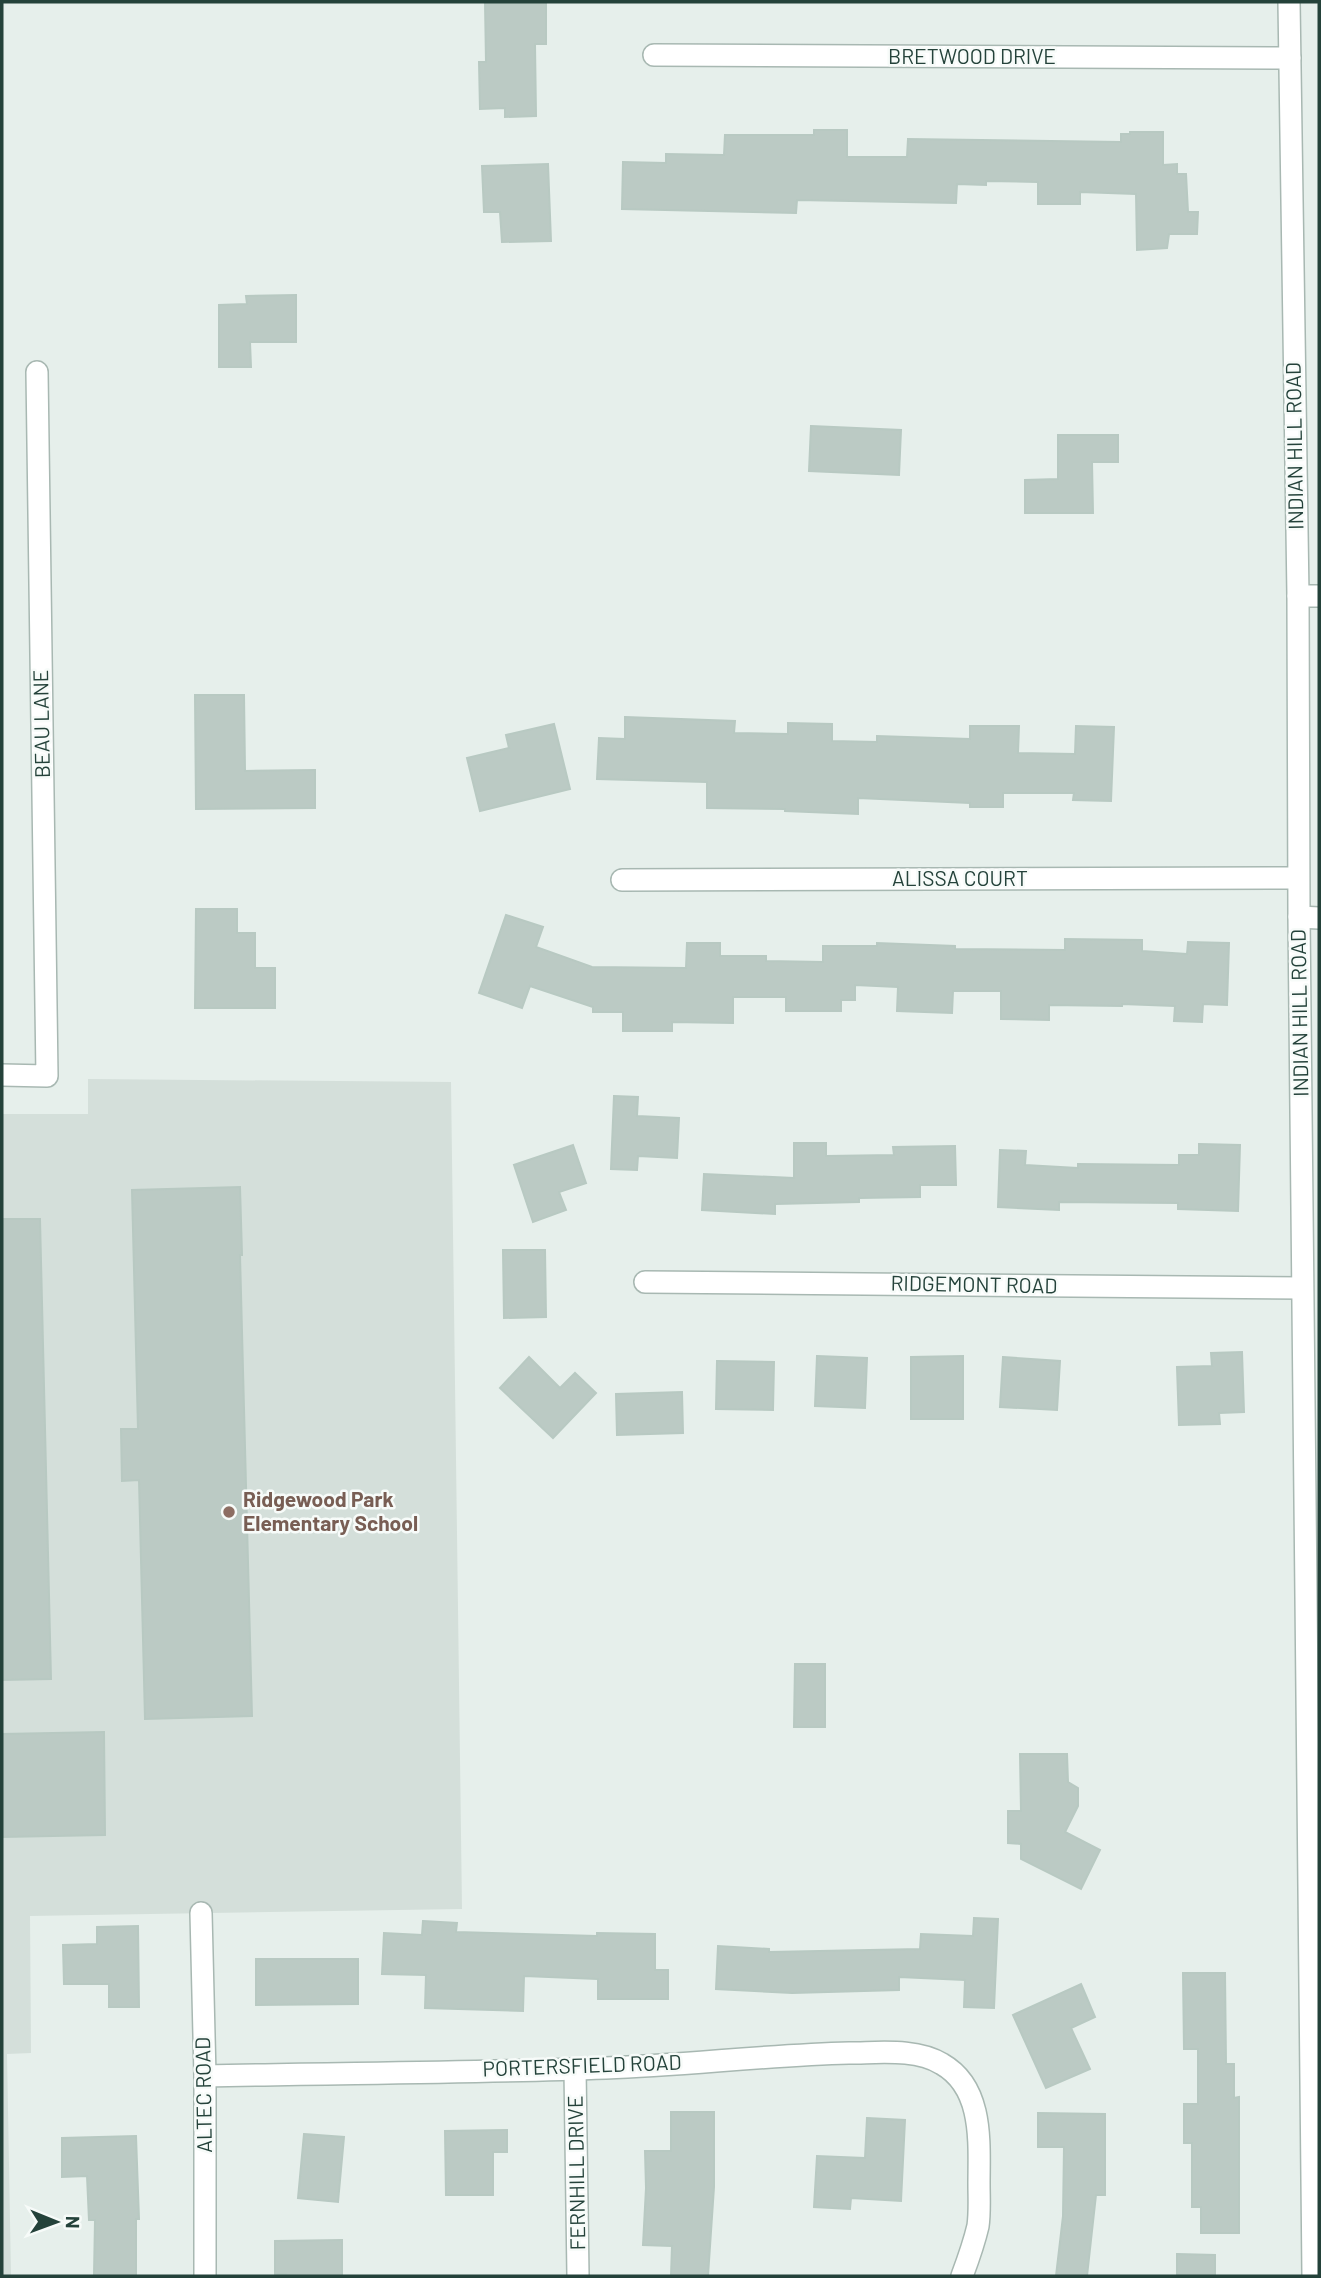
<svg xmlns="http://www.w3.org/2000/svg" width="1321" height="2278" viewBox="0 0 1321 2278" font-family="Barlow,sans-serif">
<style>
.built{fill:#d4dfda}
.building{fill:#bbcac4;stroke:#b8c9c2;stroke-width:2}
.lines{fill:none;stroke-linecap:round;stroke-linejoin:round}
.minor-casing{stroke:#a8b8b2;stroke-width:24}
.tertiary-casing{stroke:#a8b8b2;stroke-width:24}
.minor{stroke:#fff;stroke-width:21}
.tertiary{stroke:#fff;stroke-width:21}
.education-dot{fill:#8d6e63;stroke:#f7fbf9;stroke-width:2.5}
.labels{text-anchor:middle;stroke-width:5;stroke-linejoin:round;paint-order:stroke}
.street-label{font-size:21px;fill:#24423a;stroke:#f7fbf9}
.education-label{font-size:21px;font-weight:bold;fill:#785e54;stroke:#f7fbf9;text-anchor:start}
</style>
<rect width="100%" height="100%" fill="#e6efeb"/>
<polygon class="built" points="88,1079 451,1082 462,1909 30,1916 31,2053 7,2054 11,2276 2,2276 2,1114 88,1114"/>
<g class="building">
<polygon points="485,2 546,2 546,44 535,44 536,116 505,117 505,108 480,109 479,62 486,62"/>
<polygon points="814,130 847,130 847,157 907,157 908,139 1121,142 1121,134 1130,134 1130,132 1163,132 1163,165 1177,164 1177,174 1186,174 1188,212 1198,212 1197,234 1169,234 1167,248 1137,250 1136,194 1080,192 1080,204 1038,204 1038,182 986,181 986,185 957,184 956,203 797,200 796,213 622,209 623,162 666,163 666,154 724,155 725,135 814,135"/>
<polygon points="548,164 551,241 502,242 500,212 484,212 482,166"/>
<polygon points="296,295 296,342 250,342 251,367 219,367 219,305 247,304 246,296"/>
<polygon points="811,426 901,430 899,475 809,471"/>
<polygon points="1058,435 1118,435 1118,462 1092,462 1093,513 1025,513 1025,480 1058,479"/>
<polygon points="195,695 244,695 245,771 315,770 315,808 196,809"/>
<polygon points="625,717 735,721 734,733 788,734 788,723 832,724 832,741 877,742 877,736 970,739 970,726 1019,726 1018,753 1075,754 1076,726 1114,727 1111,801 1073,800 1074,793 1003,793 1003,807 970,807 970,803 858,798 858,814 785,811 785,809 707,808 707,782 597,779 599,738 625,739"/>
<polygon points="554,724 570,789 480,811 467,758 509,748 506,735"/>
<polygon points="196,909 237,909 237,933 255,933 255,968 275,968 275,1008 195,1008"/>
<polygon points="506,915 543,927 536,947 592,967 686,968 687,943 720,943 720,956 766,956 766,961 823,962 823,946 877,946 877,943 955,946 955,949 1065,950 1065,939 1142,940 1142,951 1187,954 1188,942 1229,943 1227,1005 1203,1004 1202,1022 1174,1021 1175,1006 1122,1004 1122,1006 1049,1005 1049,1020 1001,1019 1001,991 953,991 952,1013 897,1011 898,987 855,985 855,1000 841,1000 841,1011 786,1011 786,997 733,997 733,1023 672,1022 672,1031 623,1031 623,1012 593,1012 593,1007 530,986 522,1008 479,993"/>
<polygon points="614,1096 638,1097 637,1116 679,1118 677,1158 638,1156 637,1170 611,1169"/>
<polygon points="794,1143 826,1143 826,1156 894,1155 893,1147 955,1146 956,1185 920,1185 920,1197 859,1198 859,1202 775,1204 775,1214 702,1210 704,1174 794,1178"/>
<polygon points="1199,1144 1240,1145 1238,1211 1178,1209 1178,1203 1059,1202 1059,1210 998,1207 1000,1150 1026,1151 1025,1165 1078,1168 1078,1164 1179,1165 1179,1155 1199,1155"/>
<polygon points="573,1145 586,1183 559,1192 566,1210 533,1222 514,1165"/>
<polygon points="240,1187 242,1255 240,1255 252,1716 145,1719 139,1480 122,1481 121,1429 138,1429 132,1190"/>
<polygon points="2,1219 40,1219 51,1679 2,1680"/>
<polygon points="503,1250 545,1250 546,1317 504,1318"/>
<polygon points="1242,1352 1244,1412 1219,1413 1220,1424 1179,1425 1177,1367 1212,1366 1211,1353"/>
<polygon points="817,1356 867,1358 865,1408 815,1406"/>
<polygon points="963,1356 963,1419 911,1419 911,1357"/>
<polygon points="529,1357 560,1388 575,1373 596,1393 553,1438 500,1388"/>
<polygon points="1003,1357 1060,1361 1057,1410 1000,1407"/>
<polygon points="717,1361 774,1362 773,1410 716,1409"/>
<polygon points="682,1392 683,1433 617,1435 616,1394"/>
<polygon points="795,1664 825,1664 825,1727 794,1727"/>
<polygon points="104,1732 105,1835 2,1837 2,1734"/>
<polygon points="1020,1754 1067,1754 1068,1782 1078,1788 1078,1806 1065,1832 1100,1850 1081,1889 1021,1859 1021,1844 1008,1843 1008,1811 1021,1811"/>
<polygon points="974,1918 998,1919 994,2008 964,2007 965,1980 899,1977 899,1990 792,1993 716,1989 718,1946 769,1949 769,1952 920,1949 921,1934 973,1936"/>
<polygon points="423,1921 457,1923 456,1932 597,1936 597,1933 655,1934 655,1970 668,1970 668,1999 598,1999 598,1979 524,1976 523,2011 425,2008 426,1975 382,1974 384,1933 422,1935"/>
<polygon points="138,1926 139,2007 109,2007 109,1984 64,1984 63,1945 97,1944 97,1927"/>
<polygon points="256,1959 358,1959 358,2004 256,2005"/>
<polygon points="1183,1973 1225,1973 1226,2064 1234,2064 1234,2098 1239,2097 1239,2233 1201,2233 1201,2207 1192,2207 1192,2143 1184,2143 1184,2104 1198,2104 1198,2049 1184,2049"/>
<polygon points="1081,1984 1095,2017 1071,2028 1090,2069 1046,2088 1013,2015"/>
<polygon points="671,2112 714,2112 714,2187 708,2276 671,2276 672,2246 643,2245 646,2188 645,2151 671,2151"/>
<polygon points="1038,2113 1105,2114 1105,2195 1096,2195 1087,2276 1056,2276 1063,2216 1064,2147 1038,2147"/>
<polygon points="867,2118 905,2120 901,2201 851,2198 850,2209 814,2207 817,2156 865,2158"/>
<polygon points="507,2130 507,2152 493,2152 493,2195 446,2195 445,2131"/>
<polygon points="304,2134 344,2137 338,2202 298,2198"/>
<polygon points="136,2136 139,2219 136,2219 136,2276 94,2276 95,2220 89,2220 87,2176 62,2177 62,2138"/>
<polygon points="342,2240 342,2276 286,2276 286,2274 275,2274 275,2241"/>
<polygon points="1177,2254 1215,2255 1215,2276 1177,2276"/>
</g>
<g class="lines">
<g class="minor-casing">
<g id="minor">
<polyline points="654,55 1290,58"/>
<polyline points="1298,596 1319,596"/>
<polyline points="622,880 1298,878"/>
<polyline points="1299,917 1319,918"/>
<polyline points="2,1075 47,1076 37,372"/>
<polyline points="645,1282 1302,1288"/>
<polyline points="201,1913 205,2076 205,2276"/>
<polyline points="575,2069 578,2276"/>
<path d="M205,2076C339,2073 473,2073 606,2068C687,2065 768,2055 849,2053C878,2053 916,2048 942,2064C984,2088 979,2143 979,2184C979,2197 980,2212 978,2226C974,2243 968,2260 962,2276"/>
</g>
</g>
<g class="tertiary-casing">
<polyline id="tertiary" points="1289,2 1298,596 1299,917 1313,2276"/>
</g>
<use href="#minor" class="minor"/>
<use href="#tertiary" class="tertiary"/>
</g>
<circle class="education-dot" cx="229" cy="1512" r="7"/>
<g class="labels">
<g class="street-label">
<text x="972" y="64">BRETWOOD DRIVE</text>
<text transform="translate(1295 446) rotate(-91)" y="7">INDIAN HILL ROAD</text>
<text transform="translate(42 724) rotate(-91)" y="7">BEAU LANE</text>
<text x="960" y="886">ALISSA COURT</text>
<text transform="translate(1300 1013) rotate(-91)" y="7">INDIAN HILL ROAD</text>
<text transform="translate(974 1285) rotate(1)" y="7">RIDGEMONT ROAD</text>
<text transform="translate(582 2066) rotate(-2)" y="7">PORTERSFIELD ROAD</text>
<text transform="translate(204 2095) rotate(-91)" y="7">ALTEC ROAD</text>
<text transform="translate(577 2173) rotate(-91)" y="7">FERNHILL DRIVE</text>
</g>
<g class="education-label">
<text x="243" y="1507">Ridgewood Park<tspan x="243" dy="24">Elementary School</tspan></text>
</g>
</g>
<rect width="1321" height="2278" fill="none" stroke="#24423a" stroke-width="7"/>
<g transform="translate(56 2222) rotate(91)" stroke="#f7fbf9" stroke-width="5" paint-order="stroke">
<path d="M0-5L12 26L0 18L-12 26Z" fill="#24423a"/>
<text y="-10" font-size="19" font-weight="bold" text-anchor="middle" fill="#24423a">N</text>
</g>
</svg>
